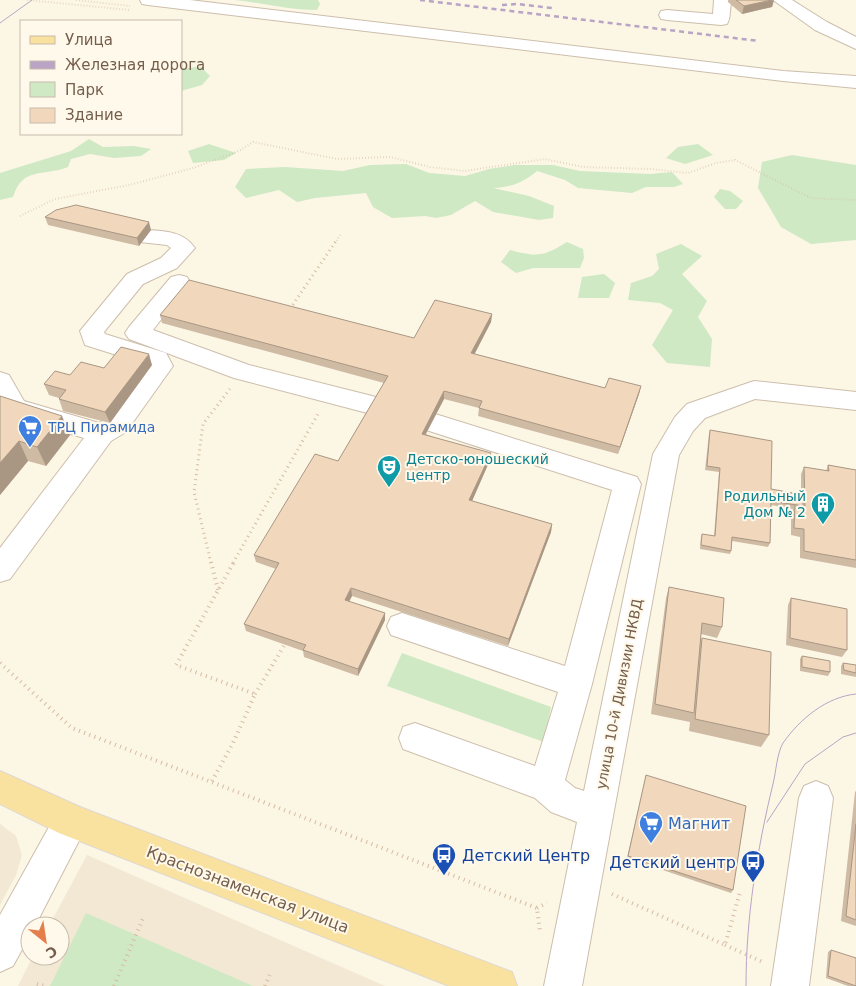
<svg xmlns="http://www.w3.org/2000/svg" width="856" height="986" viewBox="0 0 856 986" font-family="'DejaVu Sans',sans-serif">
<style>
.residential{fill:#f3e8d4}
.green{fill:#cfe9c4}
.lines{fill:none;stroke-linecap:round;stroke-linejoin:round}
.minor-casing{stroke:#cdbeac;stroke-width:2}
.major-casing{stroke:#ded8d4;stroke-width:2}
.path-far2{stroke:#d6bba0;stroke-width:2;stroke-dasharray:0.5 2.5;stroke-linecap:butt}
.path-far1{stroke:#d6bba0;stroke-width:3;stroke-dasharray:1 4;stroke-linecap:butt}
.path{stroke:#d6bba0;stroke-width:4;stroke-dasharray:1 4.5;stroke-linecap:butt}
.minor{fill:#fff;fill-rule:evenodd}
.major{fill:#f9e29f;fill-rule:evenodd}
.tram{stroke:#baa4c6;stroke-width:1}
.rail{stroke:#baa4c6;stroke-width:2.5;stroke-dasharray:5 4;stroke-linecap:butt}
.wall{fill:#cfbaa3}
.shaded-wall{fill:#a99784}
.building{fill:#f1d8bd;stroke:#a99784}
.labels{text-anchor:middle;stroke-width:4;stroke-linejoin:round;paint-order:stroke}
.shop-label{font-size:14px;fill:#366cbe;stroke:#fff9eb;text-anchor:start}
.culture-label{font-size:14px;fill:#0d838f;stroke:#fff9eb;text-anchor:start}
.street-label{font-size:14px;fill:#755e4b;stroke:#fff9eb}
.near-shop-label{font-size:16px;fill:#366cbe;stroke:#fff9eb;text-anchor:start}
.near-transit-label{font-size:16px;fill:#164399;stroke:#fff9eb;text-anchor:start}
.near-street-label{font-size:16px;fill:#755e4b;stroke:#fff9eb}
</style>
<rect width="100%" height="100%" fill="#fcf6e5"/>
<g class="residential">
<polygon points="0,824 16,836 22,855 16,875 0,905"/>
<polygon points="87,855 385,986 18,986 33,956 60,956 60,926 49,926"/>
</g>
<g class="green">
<path d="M235,0H318L320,4L317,10C288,10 263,3 235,0Z"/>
<polygon points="201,67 210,76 202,85 181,91 181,68"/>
<path d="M89,139L103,147L134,146L151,149L141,156L114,158L90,154L71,159L68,167C42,177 23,166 13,197L0,200V173L71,151Z"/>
<polygon points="209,144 236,153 224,160 193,163 188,151"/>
<polygon points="698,144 713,155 685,164 666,158 678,147"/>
<polygon points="792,155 856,165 856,240 811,244 781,227 758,188 762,162"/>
<path d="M406,164L429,173L465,176L489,169L515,165H553L580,171L650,174L672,172L683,184L674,187H646L632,193L578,188L565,180L537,171C523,183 511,187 493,188L529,196L554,206L553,218L539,220L493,212L475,201L451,215L436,218L425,216L392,218L373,207L366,193L315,198L297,202L279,190L246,198L235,187L246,169L285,167L343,171L370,165Z"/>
<polygon points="720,189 730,191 743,201 736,209 725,209 714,197"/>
<path d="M567,242L583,249L584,258L580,268H533L516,273L501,262L510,250C537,257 543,257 567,242Z"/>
<polygon points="681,244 702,256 682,274 707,301 698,317 712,339 710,367 667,363 652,345 673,310 660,303 628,300 631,283 652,276 659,269 656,254"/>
<polygon points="604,274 615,283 609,298 578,298 582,277"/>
<polygon points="402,653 551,707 544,742 387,686"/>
<polygon points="86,913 253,986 50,986"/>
</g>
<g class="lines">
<g class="minor-casing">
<g id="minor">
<polygon points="140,0 190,0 783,71 856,76 856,88 783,81 148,5 142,4"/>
<path d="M714,0H733C728,7 732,16 727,24L721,25L667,20L661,19L659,15L661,11L667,10L713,14Z"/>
<polygon points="773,0 792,0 827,22 856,37 856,49 815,30"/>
<path d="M148,230C166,231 184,232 195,248L177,268L143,284L104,332L105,334L166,353L173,366L126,432L111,441L10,579L0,582V548L84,438L6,415L0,404V372L9,375L24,401L99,423L108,418L148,365L85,345L80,331L127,274L161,258L171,248L167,245L140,242L137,237L140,232Z"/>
<polygon points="179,275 187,277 190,282 153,330 249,365 384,399 388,406 384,413 375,415 234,378 129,339 125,333 129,327 171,277"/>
<polygon points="754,381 856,392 856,410 755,399 705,418 693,431 679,455 582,986 544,986 577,822 551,812 535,798 403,749 399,738 403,727 415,723 535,766 558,692 391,635 387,626 391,617 402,613 565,666 612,490 423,429 419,422 423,415 432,413 637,477 641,484 592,684 565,780 575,788 584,791 653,454 675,417 687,404"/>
<polygon points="816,781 828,786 833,798 809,986 771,986 799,798 804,786"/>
<polygon points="71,804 83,809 88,821 83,833 35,926 30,926 30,935 13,966 0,972 0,915 59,809"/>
</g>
</g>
<g class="major-casing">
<polygon id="major" points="0,771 80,807 512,972 517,986 449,986 59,833 0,804"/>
</g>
<g class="path-far2">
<polyline points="27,0 130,10"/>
<polyline points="76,0 130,6"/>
<polyline points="20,216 55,199 129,185 193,168 239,151 253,142 337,159 390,157 430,167 465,171 545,159 583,167 650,169 688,173 716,163 735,160 811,198 856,200"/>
<polyline points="335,243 340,235"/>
</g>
<g class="path-far1">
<polyline points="290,309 336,241"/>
<polyline points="211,563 194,492 203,424 230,389"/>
<polyline points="233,563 318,414"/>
</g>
<g class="path">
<polyline points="211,562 218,590"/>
<polyline points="0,663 72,728 537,908 540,932"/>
<polyline points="255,694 285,644"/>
<polyline points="212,781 233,743 255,694 176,665 234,562"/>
<polyline points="612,894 725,945 740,892"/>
<polyline points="537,908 547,903"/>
<polyline points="725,945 763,962"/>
<polyline points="37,984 46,986"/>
<polyline points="114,986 144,916"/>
<polyline points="265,986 270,974"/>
</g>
<use href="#minor" class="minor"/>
<use href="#major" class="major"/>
<g class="tram">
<polyline points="0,23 32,0"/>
<polyline points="767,822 805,764 843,737 856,733"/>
<path d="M746,986C746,917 757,850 773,784C776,772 777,753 783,743C800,719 826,697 856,694"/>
</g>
<g class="rail">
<polyline points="420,0 759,41"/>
<polyline points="502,5 517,4 552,8"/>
</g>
</g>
<g class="wall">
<polygon points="728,0 774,0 772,7 742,14 728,2"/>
<polygon points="45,217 151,230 139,246 48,225"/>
<polygon points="492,314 491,322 474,354 605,388 641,386 639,394 618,454 478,416 479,408 444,399 426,434 490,460 472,501 552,524 551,532 508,646 352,596 349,602 385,613 385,620 358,676 304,657 303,651 246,631 244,624 276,569 256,562 254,555 338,461 384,383 162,323 160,315 414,338"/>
<polygon points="152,365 110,423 63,411 59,399 59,398 49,395 44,384 70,375 104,368"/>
<polygon points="0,396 70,435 46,466 28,461 0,495"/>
<polygon points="710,430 771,489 801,494 801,474 804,467 826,471 828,465 856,470 856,568 800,558 800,537 791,535 791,512 793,509 771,505 770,543 768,547 732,541 731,551 730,554 700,549 701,537 702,534 714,536 719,472 705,470 709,434"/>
<polygon points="669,587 722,627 717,638 701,634 701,642 702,638 769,735 761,747 689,731 690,722 651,714 666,598"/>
<polygon points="791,598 847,650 842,657 786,645 788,605"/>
<polygon points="802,656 830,672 828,676 800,671 800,659"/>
<polygon points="843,663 856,665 856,677 841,674 841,666"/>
<polygon points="646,775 733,890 731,893 627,858"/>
<polygon points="856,791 856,926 841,921 855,792"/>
<polygon points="831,950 856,986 848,986 826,978 828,952"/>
</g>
<g class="shaded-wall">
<polygon points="774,0 772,7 742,14 744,6"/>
<polygon points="149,222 151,230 139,246 137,238"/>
<polygon points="492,314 491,322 471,361 471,353"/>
<polygon points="149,354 152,365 110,423 105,412"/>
<polygon points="641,386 639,394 618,454 620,447"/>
<polygon points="444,391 444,399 422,441 422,434"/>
<polygon points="62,416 70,435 46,466 37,447"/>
<polygon points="19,441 28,461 0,495 0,463"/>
<polygon points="491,453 490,460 469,508 469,500"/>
<polygon points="552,524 551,532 508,646 509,639"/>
<polygon points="351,588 352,596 346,607 345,600"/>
<polygon points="385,613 385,620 358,676 358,669"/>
</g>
<g class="building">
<polygon points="736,0 772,0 744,6"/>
<polygon points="76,205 149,222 137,238 45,217 56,210"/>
<polygon points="189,280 414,338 435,300 492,314 471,353 605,388 609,378 641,386 620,447 479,408 482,401 444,391 422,434 491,453 469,500 552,524 509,639 351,588 345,600 385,613 358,669 303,650 306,645 244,624 279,563 254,555 315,454 338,461 388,376 160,315"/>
<polygon points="121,347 149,354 105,412 59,399 66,390 44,384 55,371 70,375 81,362 104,368"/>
<polygon points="0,396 62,416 37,447 19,441 0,463"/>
<polygon points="710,430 772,441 771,489 803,495 803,506 771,501 770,543 732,537 731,551 701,545 702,534 715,536 720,468 707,466"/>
<polygon points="828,465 856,470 856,560 804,551 804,529 794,528 795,505 805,506 804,467 829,471"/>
<polygon points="669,587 724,598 722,627 702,623 694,713 655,704"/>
<polygon points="791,598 847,609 847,650 790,638"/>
<polygon points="702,638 771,652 769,735 695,719"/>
<polygon points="802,656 830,661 830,672 802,667"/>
<polygon points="843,663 856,665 856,673 844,670"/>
<polygon points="646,775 746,806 733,890 628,856"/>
<polygon points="856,824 856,920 846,916"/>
<polygon points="831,950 856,958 856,986 828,976"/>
</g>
<defs>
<g id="supermarket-pin" transform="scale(1.25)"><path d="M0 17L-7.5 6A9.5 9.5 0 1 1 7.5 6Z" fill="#3f7fe0" stroke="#fff9eb"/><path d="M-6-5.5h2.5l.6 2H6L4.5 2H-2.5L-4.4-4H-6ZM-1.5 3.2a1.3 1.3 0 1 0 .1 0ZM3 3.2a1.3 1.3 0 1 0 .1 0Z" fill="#fff"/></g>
<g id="theatre-pin" transform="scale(1.25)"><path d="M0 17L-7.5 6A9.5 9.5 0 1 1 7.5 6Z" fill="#0f9aa8" stroke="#fff9eb"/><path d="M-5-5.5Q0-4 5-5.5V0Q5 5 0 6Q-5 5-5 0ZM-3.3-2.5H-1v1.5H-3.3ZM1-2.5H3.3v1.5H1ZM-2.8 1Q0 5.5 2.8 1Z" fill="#fff"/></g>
<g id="building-pin" transform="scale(1.25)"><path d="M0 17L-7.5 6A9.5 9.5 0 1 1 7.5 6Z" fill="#0f9aa8" stroke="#fff9eb"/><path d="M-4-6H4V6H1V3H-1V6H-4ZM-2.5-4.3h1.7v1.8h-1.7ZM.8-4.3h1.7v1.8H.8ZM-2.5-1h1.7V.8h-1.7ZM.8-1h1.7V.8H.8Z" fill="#fff"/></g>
<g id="bus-pin" transform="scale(1.25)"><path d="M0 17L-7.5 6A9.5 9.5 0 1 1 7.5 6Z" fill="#1a4fb4" stroke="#fff9eb"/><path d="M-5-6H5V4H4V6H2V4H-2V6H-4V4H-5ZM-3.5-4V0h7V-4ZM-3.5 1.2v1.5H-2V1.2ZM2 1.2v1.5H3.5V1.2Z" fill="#fff"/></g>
</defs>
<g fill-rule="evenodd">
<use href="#supermarket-pin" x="30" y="427"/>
<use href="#theatre-pin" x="389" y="467"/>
<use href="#building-pin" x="823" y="504"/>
<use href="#supermarket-pin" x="651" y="823"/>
<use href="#bus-pin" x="444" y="855"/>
<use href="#bus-pin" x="753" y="862"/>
</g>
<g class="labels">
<g class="shop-label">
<text x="48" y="432">ТРЦ Пирамида</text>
</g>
<g class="culture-label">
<text x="406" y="464">Детско-юношеский<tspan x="406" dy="16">центр</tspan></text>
<text x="806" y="501" text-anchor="end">Родильный<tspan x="806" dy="16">Дом № 2</tspan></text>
</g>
<g class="street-label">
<text transform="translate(619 694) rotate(-79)" y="5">улица 10-й Дивизии НКВД</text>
</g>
<g class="near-shop-label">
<text x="668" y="829">Магнит</text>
</g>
<g class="near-transit-label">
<text x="462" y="861">Детский Центр</text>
<text x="736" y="868" text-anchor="end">Детский центр</text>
</g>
<g class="near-street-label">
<text transform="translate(248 889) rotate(21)" y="6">Краснознаменская улица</text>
</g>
</g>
<rect x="20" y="20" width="162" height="115" fill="#fff9eb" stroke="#c8bbab"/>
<rect x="30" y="36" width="25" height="8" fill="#f9e29f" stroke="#c8bbab"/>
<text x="65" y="45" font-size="15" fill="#755e4b">Улица</text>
<rect x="30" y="61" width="25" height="8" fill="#baa4c6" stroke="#c8bbab"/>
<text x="65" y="70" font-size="15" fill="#755e4b">Железная дорога</text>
<rect x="30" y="82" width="25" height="15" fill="#cfe9c4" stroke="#c8bbab"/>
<text x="65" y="95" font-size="15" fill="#755e4b">Парк</text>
<rect x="30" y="108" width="25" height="15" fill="#f1d8bd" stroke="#c8bbab"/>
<text x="65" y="120" font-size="15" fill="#755e4b">Здание</text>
<g transform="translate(45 941) rotate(150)"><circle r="24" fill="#fff9eb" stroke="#c8bbab"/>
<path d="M0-4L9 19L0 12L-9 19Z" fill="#e47f4c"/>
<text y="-8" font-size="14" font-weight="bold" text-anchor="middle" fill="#755e4b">С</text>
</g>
</svg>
